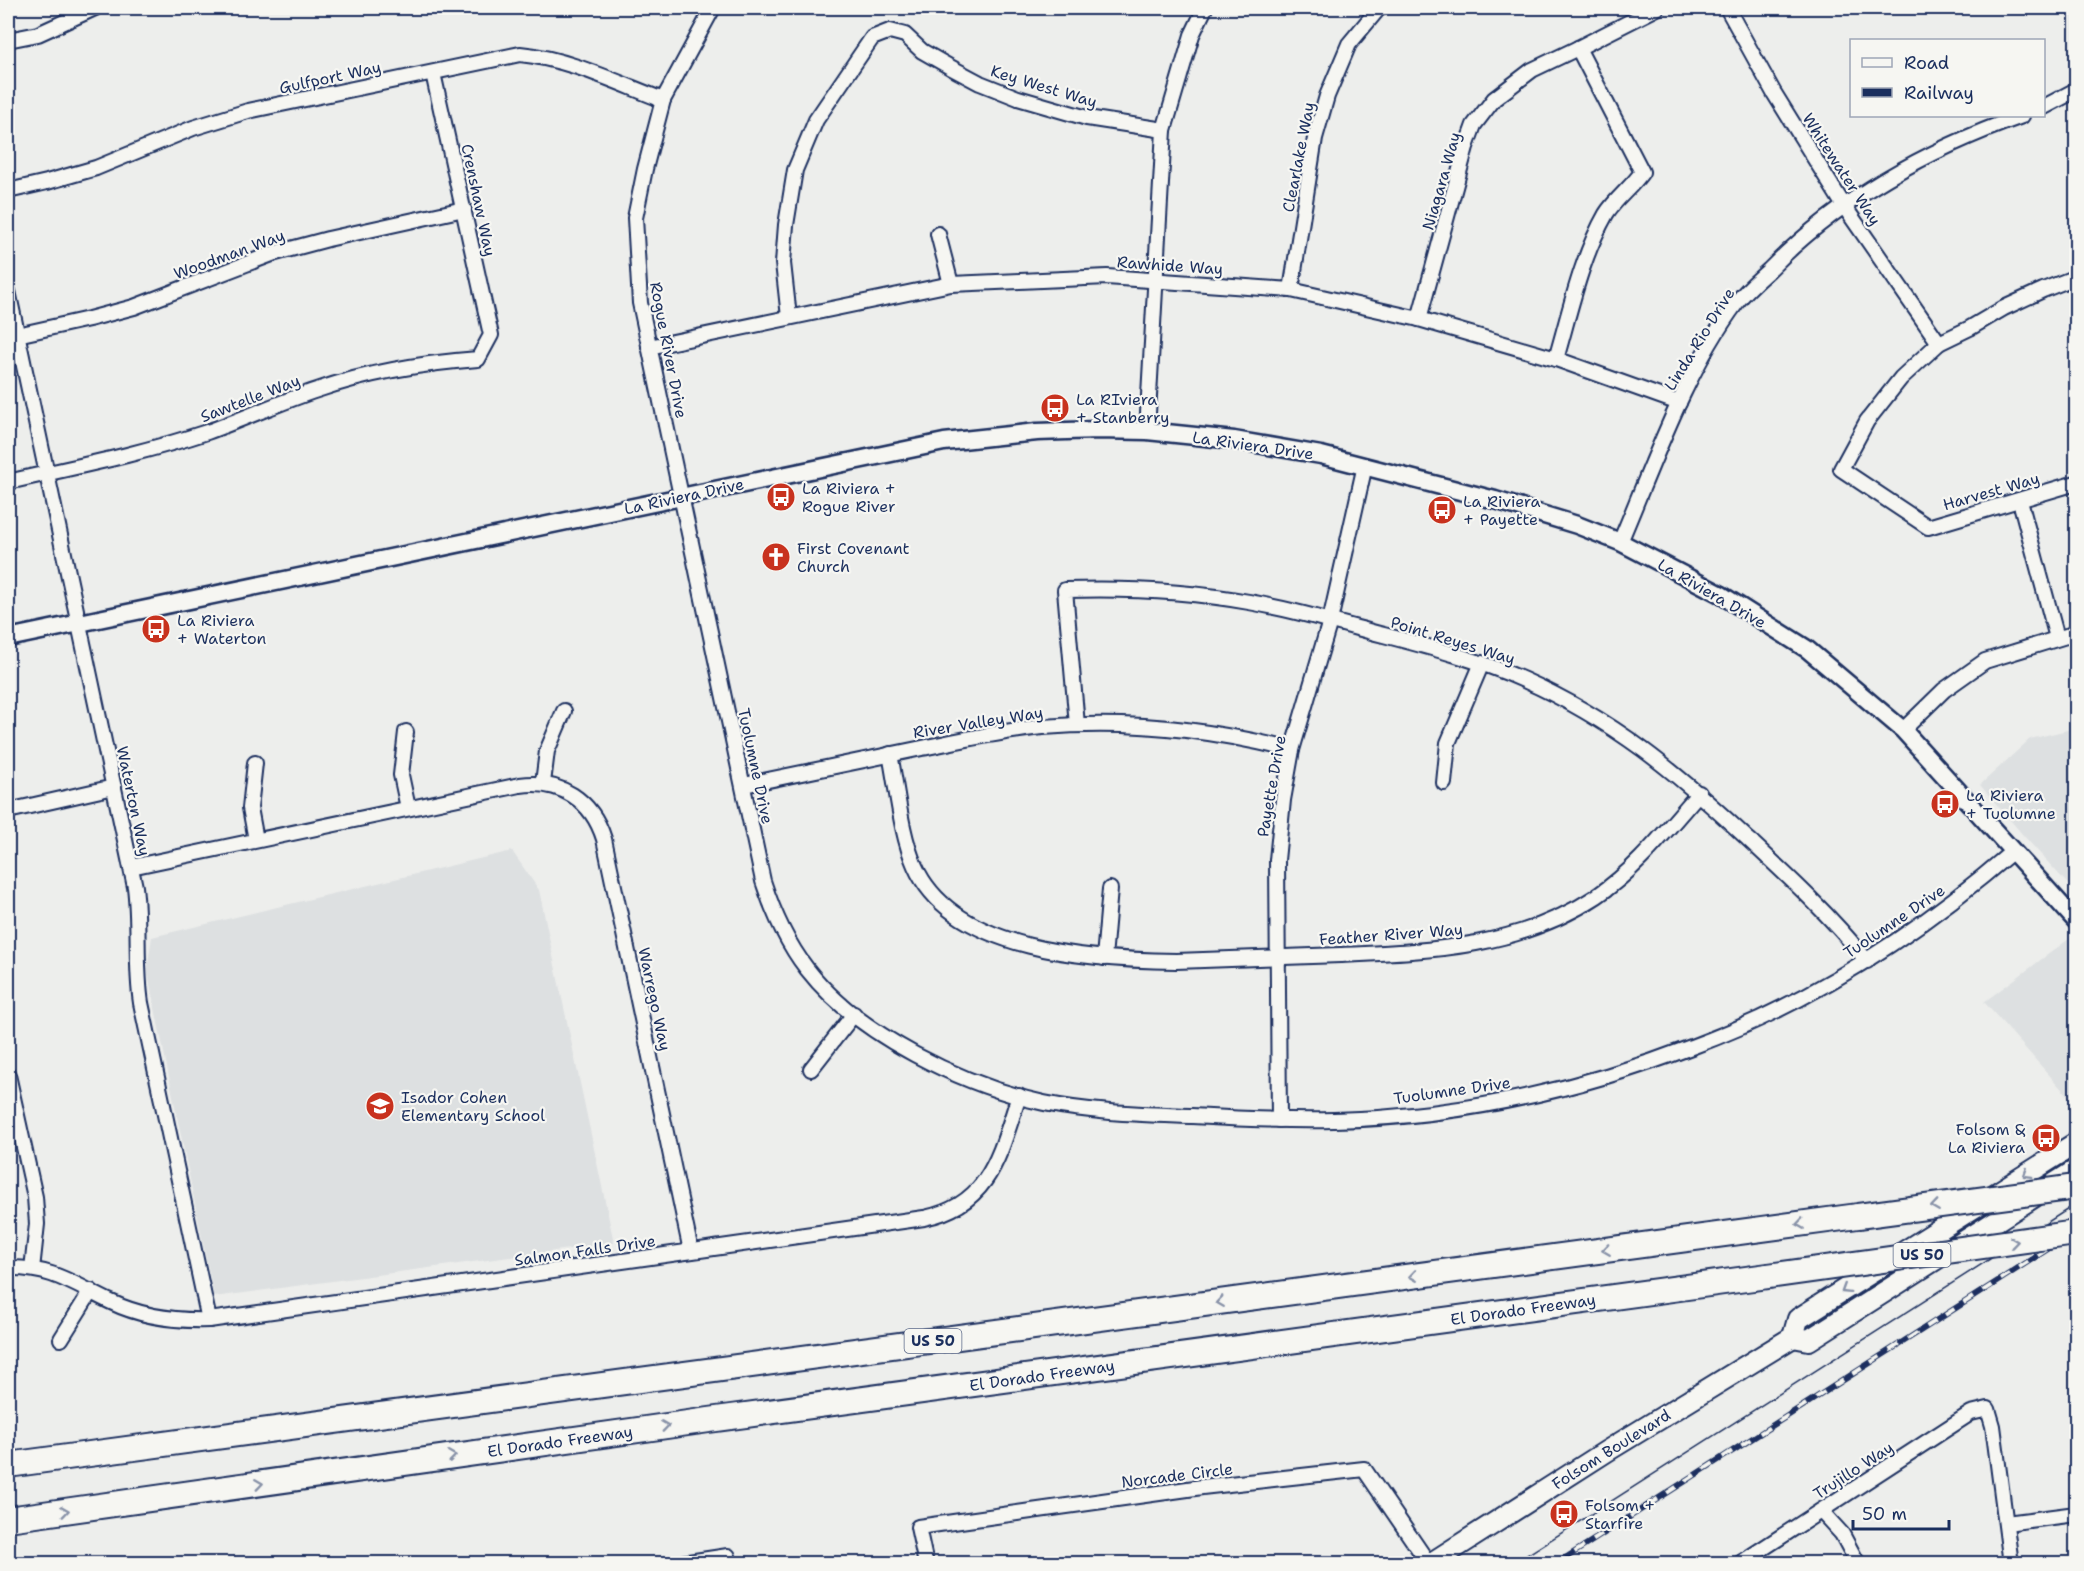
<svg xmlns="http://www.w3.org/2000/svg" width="2084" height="1571" viewBox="0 0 2084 1571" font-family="'Shantell Sans',sans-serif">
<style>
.built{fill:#dde0e1}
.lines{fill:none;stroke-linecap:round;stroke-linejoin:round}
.minor-casing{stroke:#1b2f5e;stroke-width:18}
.tertiary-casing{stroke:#1b2f5e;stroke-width:21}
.secondary-casing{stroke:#1b2f5e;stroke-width:24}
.motorway-casing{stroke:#1b2f5e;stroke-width:28}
.minor{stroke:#f6f6f2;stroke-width:14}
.tertiary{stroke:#f6f6f2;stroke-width:16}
.secondary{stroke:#f6f6f2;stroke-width:20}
.motorway{stroke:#f6f6f2;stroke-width:24}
.tram{stroke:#1b2f5e;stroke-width:1.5}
.rail-casing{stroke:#1b2f5e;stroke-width:6}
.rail{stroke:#f6f6f2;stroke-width:4;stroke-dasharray:11;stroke-linecap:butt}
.motorway-bridge-casing{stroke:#1b2f5e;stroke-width:28;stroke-linecap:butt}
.motorway-bridge{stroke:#f6f6f2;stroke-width:24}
.oneway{stroke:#8892a8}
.labels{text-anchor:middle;stroke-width:4.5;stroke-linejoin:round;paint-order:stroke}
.shield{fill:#f6f6f2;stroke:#5d6b8a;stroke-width:1.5}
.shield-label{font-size:15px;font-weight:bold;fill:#1b2f5e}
.street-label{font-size:16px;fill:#1b2f5e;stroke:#f6f6f2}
.poi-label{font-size:16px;fill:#1b2f5e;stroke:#f6f6f2;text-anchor:start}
</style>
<rect width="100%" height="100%" fill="#edeeec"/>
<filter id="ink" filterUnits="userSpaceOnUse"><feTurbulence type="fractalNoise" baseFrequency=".0167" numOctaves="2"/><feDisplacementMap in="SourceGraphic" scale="12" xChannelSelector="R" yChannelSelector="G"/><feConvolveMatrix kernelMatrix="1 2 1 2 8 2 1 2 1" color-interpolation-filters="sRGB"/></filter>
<g filter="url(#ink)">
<g class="built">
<polygon points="2076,728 2076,893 2023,835 1980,785 2030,739"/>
<polygon points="512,851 539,890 614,1243 214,1297 147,969 152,937"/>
<polygon points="2073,936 2076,941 2076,1105 1984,1002"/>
</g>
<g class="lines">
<g class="minor-casing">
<g id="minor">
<path d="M713,8L663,100L645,169L635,218L640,303L763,881C773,912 786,942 807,969C859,1036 963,1085 1044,1103C1093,1113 1143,1114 1192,1116C1240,1119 1287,1121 1334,1120C1457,1117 1580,1090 1694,1046C1813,1002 1917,934 2013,851"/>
<polyline points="1727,8 1774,93 1844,206 1939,343"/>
<polyline points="8,40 38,34 95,8"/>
<polyline points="2044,107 2076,90"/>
<path d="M8,191L47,182L96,168L193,128L248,111L520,54C569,59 616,82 663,100"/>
<polyline points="938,234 951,284"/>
<polyline points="2076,277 2043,290 2004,308 1970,328 1939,343 1901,378 1867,421 1841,469 1928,527 2076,483"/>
<polyline points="1291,290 1315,138 1327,96 1349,44 1379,8"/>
<path d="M8,291L135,887C140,926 135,964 141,1003L209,1320"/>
<polyline points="789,317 783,263 786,225 795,170 816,120 872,38 890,31 905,35 922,51 950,67 980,83 1018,98 1087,118 1164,130"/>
<polyline points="1419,319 1466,147 1474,125 1494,99 1532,70 1578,48 1657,8"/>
<polyline points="8,337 89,319 134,307 272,254 328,239 464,209"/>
<polyline points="649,347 951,284 1107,277 1291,290 1419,319 1556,359 1679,403"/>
<path d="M1556,359C1570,311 1581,258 1606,214C1615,199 1632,187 1642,172L1578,48"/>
<polyline points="1147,431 1164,130 1192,35 1205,8"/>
<path d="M8,482C74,467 141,454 207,432C244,419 280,402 317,390C369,372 424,363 478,359L491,335L433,73"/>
<polyline points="2020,501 2057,638"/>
<path d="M1620,542C1654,462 1685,372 1737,302C1746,290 1758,280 1769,270C1839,198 1929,149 2022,116"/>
<path d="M1077,725L1065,590C1127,588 1188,591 1249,602C1285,608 1321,618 1357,628C1413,643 1470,656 1524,680C1614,720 1676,772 1748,839C1790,878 1831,916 1867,961"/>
<polyline points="1903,730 1944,690 1985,661 2076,633"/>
<polyline points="406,732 401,775 408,808"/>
<path d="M890,754C897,789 901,835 915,866C953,953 1095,960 1176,961C1231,959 1285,957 1340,955C1430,951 1519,948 1597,896C1637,869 1667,829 1699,793"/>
<polyline points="255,763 250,808 256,840"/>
<polyline points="543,783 547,751 564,711"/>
<polyline points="1444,783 1448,743 1482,663"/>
<path d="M744,785C803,773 863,760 922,748C962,740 1002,731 1043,727C1127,720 1211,729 1292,750"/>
<polyline points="8,811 114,787"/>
<path d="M131,867L520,785C560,779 592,800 604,839L691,1251"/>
<polyline points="1104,958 1110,889"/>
<polyline points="811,1069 854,1014"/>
<polyline points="8,1075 35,1197 37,1224 32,1269"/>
<polyline points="1279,1120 1277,860 1283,800 1292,750 1330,621 1365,465"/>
<path d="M8,1268C52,1267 73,1284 111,1302C142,1317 175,1321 209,1320L924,1218C991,1205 1000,1152 1019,1096"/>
<polyline points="61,1339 91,1291"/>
<polyline points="1821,1511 1842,1534 1858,1564"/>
<polyline points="2006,1523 2076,1514"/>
<polyline points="675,1564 728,1556 729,1564"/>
<polyline points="926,1564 918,1527 1202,1487 1364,1469 1429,1564"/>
<polyline points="1739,1564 1971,1413 1988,1409 1993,1426 2011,1564"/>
</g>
</g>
<g class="tertiary-casing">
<polyline id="tertiary" points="8,638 944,442 1037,432 1097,430 1147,431 1234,440 1321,455 1495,500 1577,525 1620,542 1720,594 1807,649 1903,730 2076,921"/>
</g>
<g class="secondary-casing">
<g id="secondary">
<polyline points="1793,1337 1809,1340 2076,1170"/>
<polyline points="1430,1564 1607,1451 1793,1337 1798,1319 2076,1143"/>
</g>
</g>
<g class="motorway-casing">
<g id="motorway">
<polyline points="8,1465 1858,1216"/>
<polyline points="8,1519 709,1420 1768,1276"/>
</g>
</g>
<use href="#minor" class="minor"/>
<use href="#tertiary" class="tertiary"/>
<use href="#secondary" class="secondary"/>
<use href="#motorway" class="motorway"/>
<polyline class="tram" points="1513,1564 2076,1204"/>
<g class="rail-casing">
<polyline id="rail" points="1556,1564 2076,1231"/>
</g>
<use href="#rail" class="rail"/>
<g class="motorway-bridge-casing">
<g id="motorway-bridge">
<polyline points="1858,1216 2076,1187"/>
<polyline points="1768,1276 2076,1233"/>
</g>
</g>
<use href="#motorway-bridge" class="motorway-bridge"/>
</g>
<defs><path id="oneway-chevron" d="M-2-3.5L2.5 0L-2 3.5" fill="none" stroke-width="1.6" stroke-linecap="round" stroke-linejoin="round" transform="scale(1.5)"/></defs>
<g class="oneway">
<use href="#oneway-chevron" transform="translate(2027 1174) rotate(148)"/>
<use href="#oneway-chevron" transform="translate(1935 1206) rotate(172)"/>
<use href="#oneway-chevron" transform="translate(1800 1224) rotate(172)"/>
<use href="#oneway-chevron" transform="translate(2014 1242) rotate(-8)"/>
<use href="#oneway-chevron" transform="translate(1606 1250) rotate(172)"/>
<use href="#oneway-chevron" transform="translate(1413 1276) rotate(172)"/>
<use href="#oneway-chevron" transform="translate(1845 1290) rotate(148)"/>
<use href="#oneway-chevron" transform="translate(1220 1302) rotate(172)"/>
<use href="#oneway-chevron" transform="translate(665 1426) rotate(-8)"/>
<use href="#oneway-chevron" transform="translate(452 1456) rotate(-8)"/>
<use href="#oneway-chevron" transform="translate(259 1484) rotate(-8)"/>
<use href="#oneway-chevron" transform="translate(65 1511) rotate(-8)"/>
</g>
</g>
<defs>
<g id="bus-disc" transform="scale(1.5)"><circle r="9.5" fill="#c8321e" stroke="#f6f6f2"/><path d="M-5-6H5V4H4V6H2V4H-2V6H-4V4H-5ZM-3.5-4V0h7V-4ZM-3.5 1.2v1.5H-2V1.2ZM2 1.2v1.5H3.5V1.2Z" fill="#fff"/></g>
<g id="church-disc" transform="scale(1.5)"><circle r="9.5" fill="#c8321e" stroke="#f6f6f2"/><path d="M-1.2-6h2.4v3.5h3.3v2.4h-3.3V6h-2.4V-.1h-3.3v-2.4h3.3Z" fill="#fff"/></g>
<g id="school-disc" transform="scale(1.5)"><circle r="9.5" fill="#c8321e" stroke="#f6f6f2"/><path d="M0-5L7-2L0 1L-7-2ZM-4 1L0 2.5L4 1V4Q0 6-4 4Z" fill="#fff"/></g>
</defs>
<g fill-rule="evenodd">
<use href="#bus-disc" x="1055" y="408"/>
<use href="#bus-disc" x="781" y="497"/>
<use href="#bus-disc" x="1442" y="510"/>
<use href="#church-disc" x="776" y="557"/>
<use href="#bus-disc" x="156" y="629"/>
<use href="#bus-disc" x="1945" y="804"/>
<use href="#school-disc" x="380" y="1106"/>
<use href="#bus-disc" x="2046" y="1138"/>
<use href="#bus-disc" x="1564" y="1514"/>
</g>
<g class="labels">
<g class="shield">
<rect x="1893.5" y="1243" width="57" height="24" rx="4.5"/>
<rect x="904.5" y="1329" width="57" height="24" rx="4.5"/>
</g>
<g class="shield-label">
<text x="1922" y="1260">US 50</text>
<text x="933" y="1346">US 50</text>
</g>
<g class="street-label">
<text transform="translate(330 77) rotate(-12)" y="6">Gulfport Way</text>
<text transform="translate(1044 86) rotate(17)" y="6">Key West Way</text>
<text transform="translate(1298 157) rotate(-79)" y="6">Clearlake Way</text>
<text transform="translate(1842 169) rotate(57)" y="6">Whitewater Way</text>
<text transform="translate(1441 181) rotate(-74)" y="6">Niagara Way</text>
<text transform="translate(479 200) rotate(78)" y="6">Crenshaw Way</text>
<text transform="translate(229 254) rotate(-20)" y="6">Woodman Way</text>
<text transform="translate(1170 265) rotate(4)" y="6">Rawhide Way</text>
<text transform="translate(1699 339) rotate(-58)" y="6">Linda Rio Drive</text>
<text transform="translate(669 350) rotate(79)" y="6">Rogue River Drive</text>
<text transform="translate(250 398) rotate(-21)" y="6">Sawtelle Way</text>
<text transform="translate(1253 445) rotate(8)" y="6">La Riviera Drive</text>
<text transform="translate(1991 491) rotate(-16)" y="6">Harvest Way</text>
<text transform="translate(684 496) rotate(-12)" y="6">La Riviera Drive</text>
<text transform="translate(1712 593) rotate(30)" y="6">La Riviera Drive</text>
<text transform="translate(1453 640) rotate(17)" y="6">Point Reyes Way</text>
<text transform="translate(978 722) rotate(-9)" y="6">River Valley Way</text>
<text transform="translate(756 766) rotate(78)" y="6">Tuolumne Drive</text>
<text transform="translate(1271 786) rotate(-80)" y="6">Payette Drive</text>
<text transform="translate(134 801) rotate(78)" y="6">Waterton Way</text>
<text transform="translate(1894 921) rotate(-34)" y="6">Tuolumne Drive</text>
<text transform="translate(1391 934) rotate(-4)" y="6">Feather River Way</text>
<text transform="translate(655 999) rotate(78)" y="6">Warrego Way</text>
<text transform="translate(1452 1090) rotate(-8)" y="6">Tuolumne Drive</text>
<text transform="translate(585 1250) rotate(-8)" y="6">Salmon Falls Drive</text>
<text transform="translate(1523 1309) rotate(-8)" y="6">El Dorado Freeway</text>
<text transform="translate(1042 1375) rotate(-8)" y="6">El Dorado Freeway</text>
<text transform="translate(560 1441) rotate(-8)" y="6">El Dorado Freeway</text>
<text transform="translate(1611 1449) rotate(-32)" y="6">Folsom Boulevard</text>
<text transform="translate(1853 1470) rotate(-33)" y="6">Trujillo Way</text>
<text transform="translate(1177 1475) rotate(-7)" y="6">Norcade Circle</text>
</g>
<g class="poi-label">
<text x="1076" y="405">La RIviera<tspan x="1076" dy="18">+ Stanberry</tspan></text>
<text x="802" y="494">La Riviera +<tspan x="802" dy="18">Rogue River</tspan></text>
<text x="1463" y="507">La Riviera<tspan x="1463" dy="18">+ Payette</tspan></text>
<text x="797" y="554">First Covenant<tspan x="797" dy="18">Church</tspan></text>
<text x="177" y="626">La Riviera<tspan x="177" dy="18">+ Waterton</tspan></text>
<text x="1966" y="801">La Riviera<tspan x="1966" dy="18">+ Tuolumne</tspan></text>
<text x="401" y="1103">Isador Cohen<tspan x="401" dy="18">Elementary School</tspan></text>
<text x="2025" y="1135" text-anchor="end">Folsom &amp;<tspan x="2025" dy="18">La Riviera</tspan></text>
<text x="1585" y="1511">Folsom +<tspan x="1585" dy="18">Starfire</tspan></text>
</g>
</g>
<rect width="2084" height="1571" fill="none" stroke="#f6f6f2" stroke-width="30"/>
<rect x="15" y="15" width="2054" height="1541" fill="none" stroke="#1b2f5e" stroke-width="2" filter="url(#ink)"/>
<rect x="1850" y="39" width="195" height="78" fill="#f6f6f2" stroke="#9ea6b7" stroke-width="1.5"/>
<rect x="1862" y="58" width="30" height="9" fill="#f6f6f2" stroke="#9ea6b7" stroke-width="1.5"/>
<text x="1904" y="69" font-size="18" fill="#1b2f5e">Road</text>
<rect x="1862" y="88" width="30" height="9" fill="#1b2f5e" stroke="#9ea6b7" stroke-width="1.5"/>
<text x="1904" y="99" font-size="18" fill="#1b2f5e">Railway</text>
<path d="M1853 1520v9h96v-9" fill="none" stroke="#1b2f5e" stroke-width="3"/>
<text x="1862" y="1520" font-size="18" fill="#1b2f5e" stroke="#f6f6f2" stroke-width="4.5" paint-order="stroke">50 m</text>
</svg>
